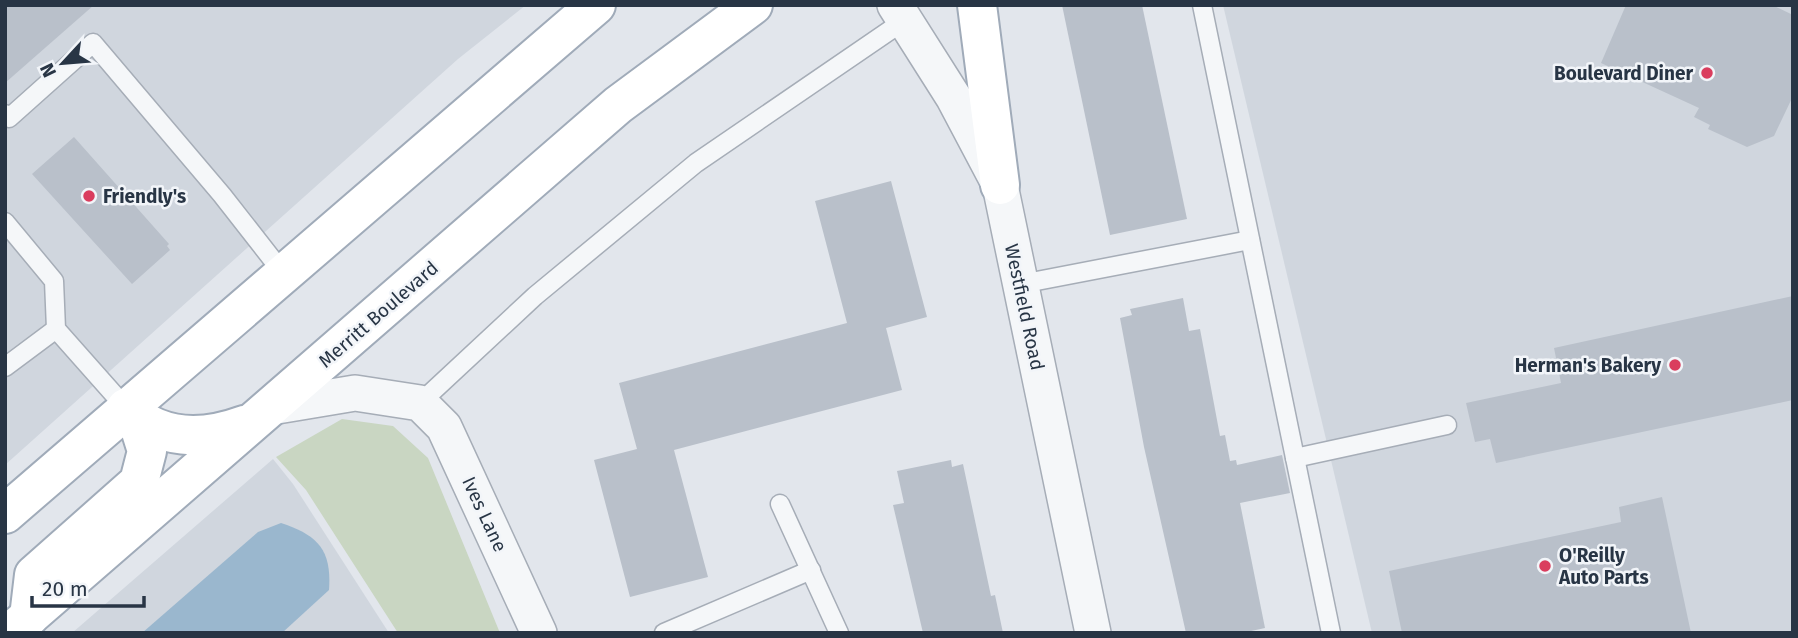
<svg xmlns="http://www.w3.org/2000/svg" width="1798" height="638" viewBox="0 0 1798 638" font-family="'Fira Sans',sans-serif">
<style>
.built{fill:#d0d6de}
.green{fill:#c9d6c2}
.water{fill:#9ab7ce}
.building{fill:#b9c0ca}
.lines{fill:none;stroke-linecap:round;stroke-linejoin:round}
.lane-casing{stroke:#a6adb7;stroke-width:21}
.street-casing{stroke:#a6adb7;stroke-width:38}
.primary-casing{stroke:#a0abb9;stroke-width:42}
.lane{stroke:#f5f7f9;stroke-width:18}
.street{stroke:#f5f7f9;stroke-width:35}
.primary{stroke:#fff;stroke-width:38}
.poi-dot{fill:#da3d5e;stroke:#f2f5f9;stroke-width:2.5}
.labels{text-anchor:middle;stroke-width:5;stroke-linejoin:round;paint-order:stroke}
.poi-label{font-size:19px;font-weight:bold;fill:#283545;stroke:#f2f5f9;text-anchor:end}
.street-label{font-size:19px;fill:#283545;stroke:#f2f5f9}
</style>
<rect width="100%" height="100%" fill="#e2e6ec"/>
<g class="built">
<polygon points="5,5 526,5 458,59 5,465"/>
<polygon points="1223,5 1793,5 1793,633 1372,633"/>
<polygon points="273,459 293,484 389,633 72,633"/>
</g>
<polygon class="green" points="342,419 393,426 428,458 500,633 398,633 306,490 276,457"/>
<path class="water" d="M281,523C317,535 332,549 329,590L282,633H142L258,532Z"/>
<g class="building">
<polygon points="5,5 94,5 5,83"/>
<polygon points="1062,5 1142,5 1187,219 1110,235"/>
<polygon points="1626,5 1772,5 1793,15 1793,96 1774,136 1747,147 1708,129 1710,125 1694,117 1699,108 1601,63"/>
<polygon points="74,137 169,244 167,246 170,250 132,284 32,174"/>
<polygon points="891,181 927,317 886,328 902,390 674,450 708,577 630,597 594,460 637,449 619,383 847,323 815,201"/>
<polygon points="1793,296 1793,400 1496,463 1490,439 1475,442 1466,403 1561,383 1554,348"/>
<polygon points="1183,298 1189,331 1200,329 1220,436 1225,435 1230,461 1236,460 1237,465 1282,455 1290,493 1240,503 1265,628 1242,633 1186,633 1144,447 1120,318 1132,315 1130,309"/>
<polygon points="951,460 952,467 963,464 991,596 995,595 1003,633 923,633 893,505 904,503 897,471"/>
<polygon points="1662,497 1691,633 1402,633 1389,571 1621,522 1619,507"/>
</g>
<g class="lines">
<g class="lane-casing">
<g id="lane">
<polyline points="1202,5 1331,633"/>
<polyline points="5,114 9,118 93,43 222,195 283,273"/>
<polyline points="5,222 54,281 56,329 126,408"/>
<polyline points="1021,284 1250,240"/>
<polyline points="5,367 56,329"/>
<polyline points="420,403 535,296 696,163 905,20"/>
<polyline points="1295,458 1447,425"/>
<polyline points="780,504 839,633"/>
<polyline points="664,633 811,570"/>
</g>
</g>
<g class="street-casing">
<g id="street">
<polyline points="895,5 954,98 1000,185 1093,633"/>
<polyline points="271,407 355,393 420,403 444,427 539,633"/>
</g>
</g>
<g class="primary-casing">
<g id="primary">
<polyline points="977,5 1000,185"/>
<path d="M126,408C160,441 203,440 244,425"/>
<polyline points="5,514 596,5"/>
<polyline points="29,617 34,575 139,482 147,451 137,419"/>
<polyline points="10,633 618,105 753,5"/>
</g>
</g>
<use href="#lane" class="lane"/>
<use href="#street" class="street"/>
<use href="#primary" class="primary"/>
</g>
<g class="poi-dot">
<circle cx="1707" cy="73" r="7"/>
<circle cx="89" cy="196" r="7"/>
<circle cx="1675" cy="365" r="7"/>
<circle cx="1545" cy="566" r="7"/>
</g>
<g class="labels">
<g class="poi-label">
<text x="1693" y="80">Boulevard Diner</text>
<text x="103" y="203" text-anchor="start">Friendly's</text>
<text x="1661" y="372">Herman's Bakery</text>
<text x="1559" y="562" text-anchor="start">O'Reilly<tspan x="1559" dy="22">Auto Parts</tspan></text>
</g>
<g class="street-label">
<text transform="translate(1025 307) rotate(78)" y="7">Westfield Road</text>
<text transform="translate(378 314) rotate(-41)" y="7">Merritt Boulevard</text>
<text transform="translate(485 514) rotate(65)" y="7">Ives Lane</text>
</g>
</g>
<rect width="1798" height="638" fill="none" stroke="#283545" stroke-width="14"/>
<g transform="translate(63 63) rotate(244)" stroke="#f2f5f9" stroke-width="5" paint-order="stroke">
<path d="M0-5L12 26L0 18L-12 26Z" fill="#283545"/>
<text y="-10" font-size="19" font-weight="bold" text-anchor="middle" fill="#283545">N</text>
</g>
<path d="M32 596v10h112v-10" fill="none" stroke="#283545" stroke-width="3.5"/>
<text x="42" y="596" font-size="21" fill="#283545" stroke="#f2f5f9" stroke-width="5" paint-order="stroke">20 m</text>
</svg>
